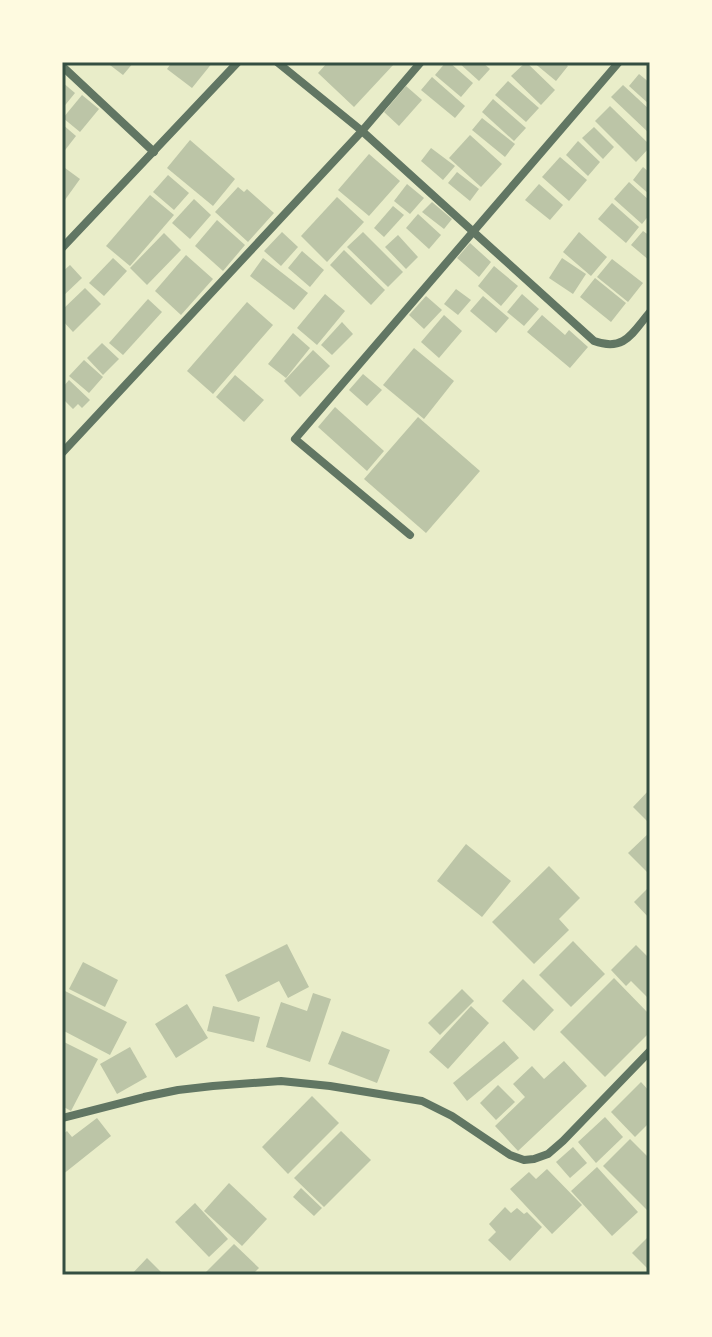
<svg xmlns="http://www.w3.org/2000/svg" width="712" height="1337" viewBox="0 0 712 1337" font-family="Overpass,sans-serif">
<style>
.building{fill:#bcc5a7}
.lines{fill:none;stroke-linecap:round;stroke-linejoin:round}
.minor{stroke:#617663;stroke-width:8}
.neatline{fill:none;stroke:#344e41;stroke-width:3}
</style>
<rect width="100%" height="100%" fill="#e9edc9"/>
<g class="building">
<polygon points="106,62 134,62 123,75"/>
<polygon points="172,62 213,62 192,88 167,69"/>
<polygon points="328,62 394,62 395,63 354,107 318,73"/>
<polygon points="446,62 449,62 473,83 461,97 435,75"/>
<polygon points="458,62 482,62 490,69 479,81"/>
<polygon points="526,62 555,90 541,105 511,76"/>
<polygon points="533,62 563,62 568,66 556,81"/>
<polygon points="639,74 650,83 650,105 629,86"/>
<polygon points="432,77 465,106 455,118 421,90"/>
<polygon points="508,81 539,108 526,122 495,95"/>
<polygon points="62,82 75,93 62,109"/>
<polygon points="623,85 650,110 650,134 611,97"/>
<polygon points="406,86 422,100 399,126 384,112"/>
<polygon points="82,95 99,109 80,132 63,118"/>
<polygon points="493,99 526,128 514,141 482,112"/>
<polygon points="610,106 650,145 650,147 636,162 595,121"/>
<polygon points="482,118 515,144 505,157 472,130"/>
<polygon points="62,124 76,136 62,154"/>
<polygon points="594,127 614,147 603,159 582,138"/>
<polygon points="470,135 502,164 481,187 449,158"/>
<polygon points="190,140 235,179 213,206 167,168"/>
<polygon points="578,141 600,162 588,176 566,155"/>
<polygon points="431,148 455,166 443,180 421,161"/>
<polygon points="369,154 400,181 369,216 338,190"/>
<polygon points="560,157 587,180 569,201 542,177"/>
<polygon points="643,167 650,173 650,195 633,180"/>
<polygon points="65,168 80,179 62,204 62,172"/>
<polygon points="457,172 479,189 470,201 448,183"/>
<polygon points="168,175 189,193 174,210 153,192"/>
<polygon points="629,182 650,201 650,214 642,224 614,199"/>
<polygon points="407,184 424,198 410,214 394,201"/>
<polygon points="539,184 563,205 550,220 525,200"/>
<polygon points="238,187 244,192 247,189 274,213 248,242 215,212"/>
<polygon points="150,195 174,215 130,266 106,246"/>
<polygon points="337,197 364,222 327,262 301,236"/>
<polygon points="194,199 211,215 190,239 172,223"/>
<polygon points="432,202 452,219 444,229 422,212"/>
<polygon points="612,203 639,227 626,243 598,219"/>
<polygon points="393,206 404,215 384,237 374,228"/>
<polygon points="418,214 441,235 429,249 406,228"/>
<polygon points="217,220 245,245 223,271 195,246"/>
<polygon points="643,231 650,236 650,261 631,245"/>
<polygon points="282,232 298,247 281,266 264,251"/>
<polygon points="363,232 403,272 388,287 347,247"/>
<polygon points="579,232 607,257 591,276 563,252"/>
<polygon points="164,233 181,250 147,285 130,268"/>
<polygon points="398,235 418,257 406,269 385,247"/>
<polygon points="470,243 491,262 479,277 457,258"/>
<polygon points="344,250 385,290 371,305 330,265"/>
<polygon points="302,251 324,270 310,287 288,268"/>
<polygon points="186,255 213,279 181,315 155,291"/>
<polygon points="113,258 127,271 104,296 89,283"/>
<polygon points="263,258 308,293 294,310 250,276"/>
<polygon points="562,258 586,274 573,294 549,278"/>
<polygon points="612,259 643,283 628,302 597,277"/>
<polygon points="70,265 82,278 62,297 62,272"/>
<polygon points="494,266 518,286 501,306 478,286"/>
<polygon points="595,278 626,303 611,322 580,297"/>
<polygon points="85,288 101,304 73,332 62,320 62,310"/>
<polygon points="456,289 471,300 458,315 444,304"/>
<polygon points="325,294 345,311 317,345 297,328"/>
<polygon points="522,294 539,309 524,326 507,312"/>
<polygon points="426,296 442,310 424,329 409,315"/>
<polygon points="483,296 509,318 496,333 470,311"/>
<polygon points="148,299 162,312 123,355 109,343"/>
<polygon points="247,302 273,325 213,394 187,371"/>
<polygon points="444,315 462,331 439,358 421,342"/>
<polygon points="542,315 565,335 569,330 588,347 570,368 527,332"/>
<polygon points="342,322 353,334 332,355 321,345"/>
<polygon points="293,333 310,348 286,378 268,364"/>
<polygon points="102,343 119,359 103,375 87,358"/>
<polygon points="414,348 454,381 424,419 383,385"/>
<polygon points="313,350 330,366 300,397 284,381"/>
<polygon points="84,360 103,377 89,393 69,376"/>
<polygon points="363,374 382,390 367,406 349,390"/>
<polygon points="235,375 264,400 244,422 216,397"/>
<polygon points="69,380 90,400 82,408 78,404 73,409 62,398 62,388"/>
<polygon points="335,407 384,451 367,471 318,427"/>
<polygon points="418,417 480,471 426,533 364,479"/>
<polygon points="650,789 650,824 633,807"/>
<polygon points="650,832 650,875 628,853"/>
<polygon points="466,844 511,881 482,917 437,881"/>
<polygon points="549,866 580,898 559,919 569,930 534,964 492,922"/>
<polygon points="650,886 650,919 634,902"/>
<polygon points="573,941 605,974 571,1007 539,975"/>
<polygon points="287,944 309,987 288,998 279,981 238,1002 225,975"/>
<polygon points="636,945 650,959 650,1000 631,981 626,986 611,970"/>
<polygon points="83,962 118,980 105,1007 69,989"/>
<polygon points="614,978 650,1015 650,1032 605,1077 560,1032"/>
<polygon points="523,979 554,1010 534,1031 502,1001"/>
<polygon points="462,989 474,1001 440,1035 428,1023"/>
<polygon points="65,991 127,1022 110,1055 62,1030 62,998"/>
<polygon points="313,993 331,999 310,1062 266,1047 281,1002 307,1011"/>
<polygon points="187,1004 208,1038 176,1058 155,1024"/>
<polygon points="213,1006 260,1017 254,1042 207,1031"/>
<polygon points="471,1006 489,1023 448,1069 429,1052"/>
<polygon points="342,1031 390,1050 377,1083 328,1064"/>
<polygon points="62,1041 98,1059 71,1111 62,1106"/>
<polygon points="504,1041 519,1058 467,1101 453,1083"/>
<polygon points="130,1047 147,1077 117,1094 100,1064"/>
<polygon points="564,1061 587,1086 518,1151 495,1126 525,1097 513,1084 532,1066 544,1079"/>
<polygon points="641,1082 650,1092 650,1122 635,1137 611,1112"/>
<polygon points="498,1085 515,1102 496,1120 480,1103"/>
<polygon points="312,1096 339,1123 288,1174 262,1147"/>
<polygon points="605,1117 623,1137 596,1163 578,1142"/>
<polygon points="97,1118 111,1136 62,1175 62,1135 67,1131 72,1137"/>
<polygon points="341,1131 371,1160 324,1207 294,1178"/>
<polygon points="630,1139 650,1159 650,1209 648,1211 603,1166"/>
<polygon points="573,1147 587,1163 570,1178 556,1162"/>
<polygon points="597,1167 638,1212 612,1236 571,1191"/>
<polygon points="547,1169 582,1205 552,1234 510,1189 529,1172 536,1179"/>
<polygon points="229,1183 267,1219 242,1246 204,1211"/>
<polygon points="301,1188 322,1208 314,1216 293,1197"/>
<polygon points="195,1203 228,1239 209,1257 175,1222"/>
<polygon points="505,1207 511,1213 517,1208 524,1214 527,1212 542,1227 510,1261 488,1240 496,1232 489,1224"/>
<polygon points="650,1235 650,1271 632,1253"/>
<polygon points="234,1244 259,1268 252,1275 207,1275 205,1273"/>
<polygon points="147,1258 164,1275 131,1275"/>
</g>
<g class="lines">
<g class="minor">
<path d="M277,62L362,131L594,341C625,352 632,333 650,312"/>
<polyline points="62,66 154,152"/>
<polyline points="62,248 238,62"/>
<polyline points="62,453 362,131 421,62"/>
<polyline points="410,535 295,439 619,62"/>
<polyline points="62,1118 144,1097 178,1090 213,1086 281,1081 330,1086 422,1101 452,1116 510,1155 524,1160 534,1159 548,1154 563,1141 650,1051"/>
</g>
</g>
<rect width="712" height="1337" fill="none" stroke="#fefae0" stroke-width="128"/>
<rect x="64" y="64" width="584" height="1209" class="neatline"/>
</svg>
